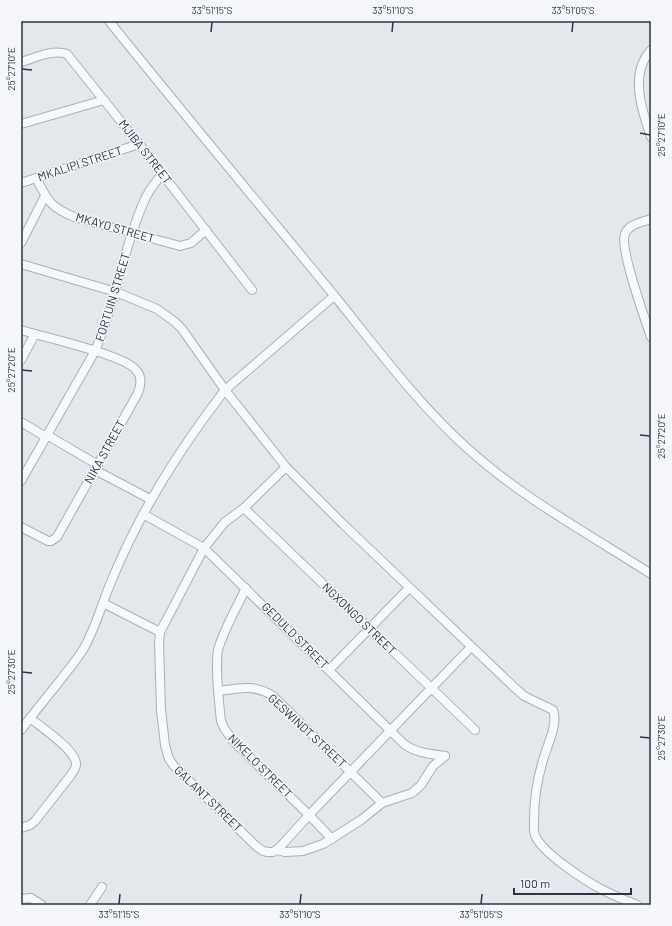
<svg xmlns="http://www.w3.org/2000/svg" width="672" height="926" viewBox="0 0 672 926" font-family="Barlow,sans-serif">
<style>
.lines{fill:none;stroke-linecap:round;stroke-linejoin:round}
.minor-casing{stroke:#a9aeb7;stroke-width:10}
.minor{stroke:#f7f8fa;stroke-width:8}
.ticks{fill:none;stroke:#2b3445;stroke-width:1.5}
.labels{text-anchor:middle;stroke-width:3;stroke-linejoin:round;paint-order:stroke}
.street-label{font-size:12px;fill:#2b3445;stroke:#f4f6f9}
.neatline{fill:none;stroke:#2b3445;stroke-width:1.5}
.ticks-label{font-size:10px;text-anchor:middle;fill:#2b3445}
</style>
<rect width="100%" height="100%" fill="#e4e7ec"/>
<g class="lines">
<g class="minor-casing">
<g id="minor">
<path d="M109,21C183,113 258,203 333,294C376,347 416,402 467,448C522,498 589,534 651,574"/>
<path d="M651,50C629,74 642,111 651,137"/>
<path d="M21,62C35,58 52,49 67,54L139,144L252,290"/>
<polyline points="21,124 104,100"/>
<path d="M36,178C48,201 50,207 74,217L180,246L191,243L206,230"/>
<polyline points="21,183 139,144"/>
<path d="M651,219C642,222 629,224 625,234C619,247 645,319 651,337"/>
<polyline points="21,243 45,196"/>
<path d="M21,264L116,292L157,309L175,322L182,329L225,390L286,467L343,524L515,688L524,696L553,710C558,723 549,741 545,754C538,775 534,797 534,820C534,825 533,830 535,835C541,852 584,880 601,889C612,895 625,900 637,905"/>
<path d="M21,330C43,337 125,355 136,370C142,376 141,385 138,393L57,537L51,541H48L21,527"/>
<polyline points="21,360 35,334"/>
<polyline points="21,422 46,437"/>
<polyline points="47,435 98,465"/>
<polyline points="286,467 244,508 225,522 204,548 168,617 160,632 159,643 161,710 165,745 169,759 174,766 256,846 263,851 268,852 273,852 280,847 309,815 471,647"/>
<polyline points="95,470 150,499"/>
<path d="M21,481L95,351C116,302 123,248 145,199C149,190 156,182 162,174"/>
<polyline points="244,508 475,730"/>
<path d="M143,514L204,548L404,744C416,753 430,754 445,756"/>
<path d="M246,588C237,607 223,631 218,650C215,667 219,703 221,721L224,728L233,741L309,815L332,839"/>
<polyline points="103,603 160,632"/>
<polyline points="329,670 409,588"/>
<path d="M219,691C240,688 254,684 273,696L382,803"/>
<path d="M21,730C33,714 46,698 59,682C67,671 77,660 84,648C97,625 103,599 114,575C142,508 181,447 225,390L334,296"/>
<path d="M21,828L30,825L35,821L71,775C73,772 76,768 76,764C76,750 41,727 30,718"/>
<polyline points="277,850 285,852 303,851 323,844 361,820 382,803 412,793 421,785 433,766 445,756"/>
<polyline points="21,899 31,898 42,905"/>
<polyline points="90,905 102,887"/>
</g>
</g>
<use href="#minor" class="minor"/>
</g>
<path class="ticks" d="M211,32L212,22M392,32L393,22M572,32L573,22M22,69L32,70M640,133L650,135M22,370L32,371M640,435L650,436M22,672L32,673M640,737L650,738M119,904L120,894M300,904L301,894M481,904L482,894"/>
<g class="labels">
<g class="street-label">
<text transform="translate(145 152) rotate(52)" y="4">MJIBA STREET</text>
<text transform="translate(80 164) rotate(-18)" y="4">MKALIPI STREET</text>
<text transform="translate(115 228) rotate(16)" y="4">MKAYO STREET</text>
<text transform="translate(113 297) rotate(-73)" y="4">FORTUIN STREET</text>
<text transform="translate(105 452) rotate(-61)" y="4">NIKA STREET</text>
<text transform="translate(359 619) rotate(44)" y="4">NGXONGO STREET</text>
<text transform="translate(295 636) rotate(45)" y="4">GEDULD STREET</text>
<text transform="translate(307 731) rotate(43)" y="4">GESWINDT STREET</text>
<text transform="translate(260 766) rotate(45)" y="4">NIKELO STREET</text>
<text transform="translate(208 799) rotate(44)" y="4">GALANT STREET</text>
</g>
</g>
<rect width="672" height="926" fill="none" stroke="#f4f6f9" stroke-width="44"/>
<path d="M514 888v6h117v-6" fill="none" stroke="#2b3445" stroke-width="2"/>
<text x="520" y="888" font-size="12" fill="#2b3445" stroke="#f4f6f9" stroke-width="3" paint-order="stroke">100 m</text>
<rect x="22" y="22" width="628" height="882" class="neatline"/>
<g class="ticks-label">
<text x="212" y="14">33°51'15"S</text>
<text x="393" y="14">33°51'10"S</text>
<text x="573" y="14">33°51'05"S</text>
<text transform="translate(11 69) rotate(-90)" y="4">25°27'10"E</text>
<text transform="translate(661 135) rotate(-90)" y="4">25°27'10"E</text>
<text transform="translate(11 370) rotate(-90)" y="4">25°27'20"E</text>
<text transform="translate(661 436) rotate(-90)" y="4">25°27'20"E</text>
<text transform="translate(11 672) rotate(-90)" y="4">25°27'30"E</text>
<text transform="translate(661 738) rotate(-90)" y="4">25°27'30"E</text>
<text x="119" y="918">33°51'15"S</text>
<text x="300" y="918">33°51'10"S</text>
<text x="481" y="918">33°51'05"S</text>
</g>
</svg>
